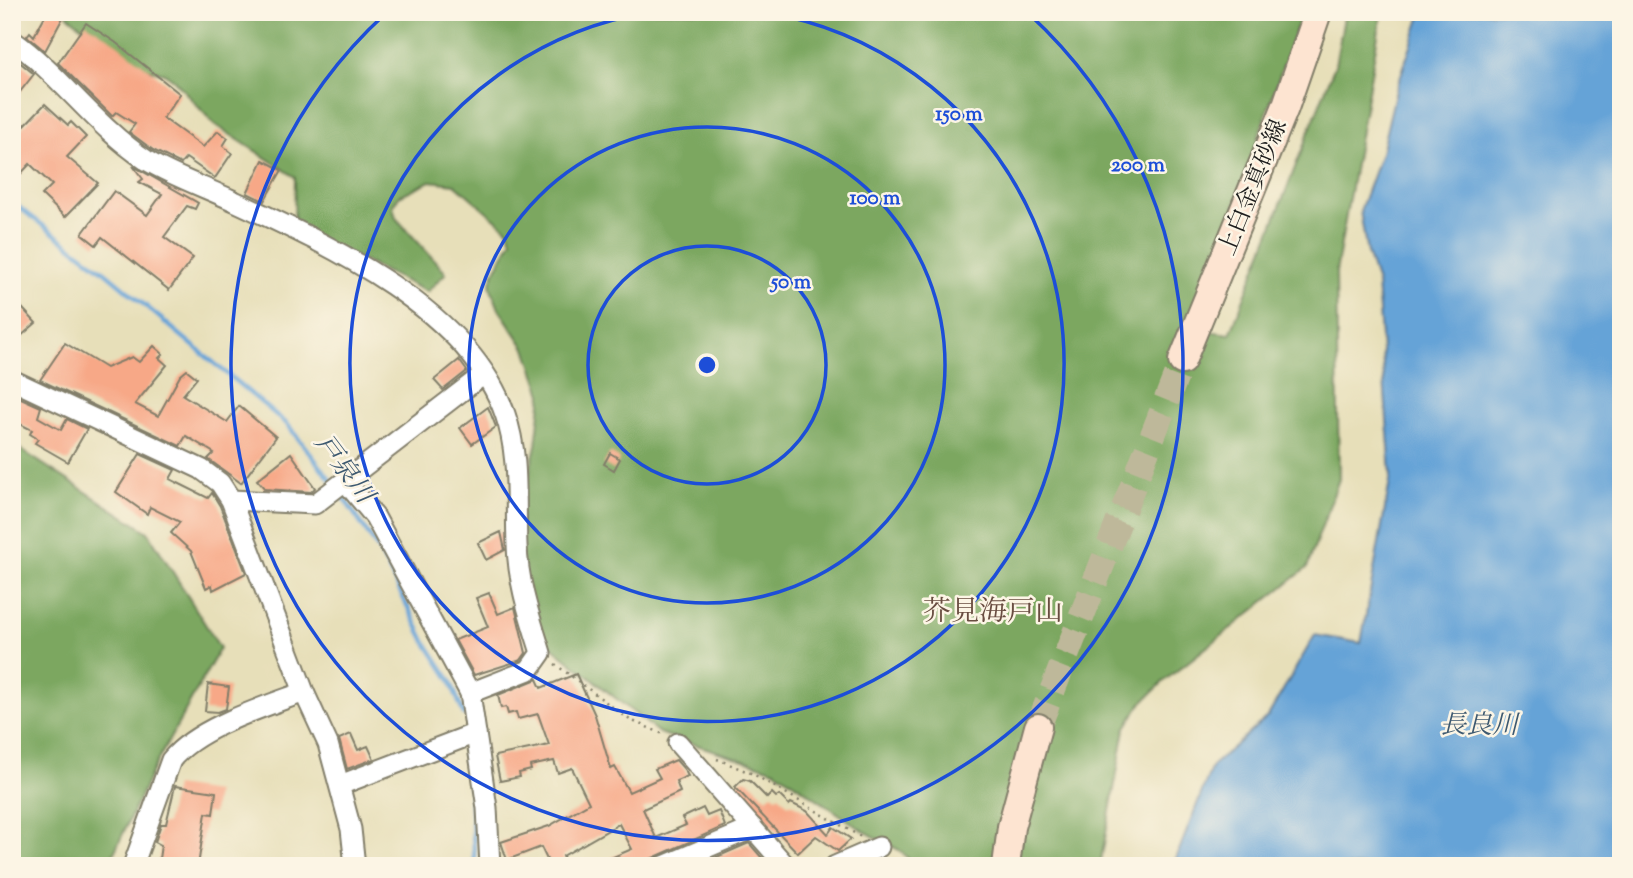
<svg xmlns="http://www.w3.org/2000/svg" width="1633" height="878" viewBox="0 0 1633 878" font-family="'Sorts Mill Goudy','Noto Serif JP',serif">
<style>
.forest{fill:#7ca760;stroke:#4c623e;stroke-width:2}
.water{fill:#65a3d7;stroke:#40607a;stroke-width:2}
.lines{fill:none;stroke-linecap:round;stroke-linejoin:round}
.stream{stroke:#65a3d7;stroke-width:4.5}
.building{fill:#f7a887}
.secondary-tunnel{stroke:#beb89a;stroke-width:26;stroke-dasharray:26 13;stroke-linecap:butt}
.street-casing{stroke:#827e6a;stroke-width:23}
.secondary-casing{stroke:#827e6a;stroke-width:30}
.path{stroke:#827e6a;stroke-width:2.5;stroke-dasharray:2 5;stroke-linecap:butt}
.street{stroke:#fff;stroke-width:19}
.secondary{stroke:#fde4d1;stroke-width:26}
.ring{fill:none;stroke:#1d4ed8;stroke-width:3.5}
.labels{text-anchor:middle;stroke-width:5;stroke-linejoin:round;paint-order:stroke}
.street-label{font-size:24px;fill:#1c1c1c;stroke:#fcf5e5}
.water-label{font-size:26px;font-style:italic;fill:#3d5970;stroke:#fcf5e5}
.quarter-label{font-size:28px;fill:#694d41;stroke:#fcf5e5}
.centre{fill:#1d4ed8;stroke:#fcf5e5;stroke-width:3.5}
.ring-label{font-size:21px;text-anchor:middle;font-weight:bold;fill:#1d4ed8;stroke:#fcf5e5;stroke-width:5;stroke-linejoin:round;paint-order:stroke}
</style>
<rect width="100%" height="100%" fill="#fcf5e5"/>
<filter id="ink" filterUnits="userSpaceOnUse"><feTurbulence type="fractalNoise" baseFrequency=".0143" numOctaves="2"/><feDisplacementMap in="SourceGraphic" scale="14" xChannelSelector="R" yChannelSelector="G"/><feConvolveMatrix kernelMatrix="1 2 1 2 8 2 1 2 1" color-interpolation-filters="sRGB"/></filter>
<filter id="wash" filterUnits="userSpaceOnUse"><feTurbulence type="fractalNoise" baseFrequency=".00686" numOctaves="4" result="noise"/><feDisplacementMap in="SourceGraphic" scale="28" xChannelSelector="R" yChannelSelector="G"/><feGaussianBlur stdDeviation="1.57" result="paint"/><feColorMatrix in="noise" values="0 0 0 0 0 0 0 0 0 0 0 0 0 0 0 0 0 1.4 0 .05"/><feComposite in="paint" operator="in"/></filter>
<g filter="url(#wash)">
<rect width="100%" height="100%" fill="#e7dfb9"/>
<g class="forest">
<polygon points="64,12 1302,12 1240,189 1200,330 1230,334 1335,65 1345,12 1382,12 1336,272 1339,479 1307,568 1164,681 1139,706 1125,729 1100,866 916,866 899,850 862,830 775,770 659,733 542,639 519,584 521,507 536,445 542,394 527,351 499,309 490,286 494,272 512,240 507,229 455,184 430,181 399,196 393,206 396,218 446,273 427,292 294,227 295,177 214,124 174,80 164,73 128,65"/>
<polygon points="12,444 148,532 220,648 152,771 108,866 12,866"/>
</g>
<polygon class="water" points="1422,12 1621,12 1621,866 1173,866 1212,766 1268,716 1315,635 1361,643 1391,475 1377,283 1367,253 1360,211 1381,153 1396,90"/>
<g class="lines">
<g class="stream">
<polyline points="12,202 105,272 287,424 334,484"/>
<polyline points="339,491 380,552 426,643 450,680 464,715"/>
<polyline points="467,741 475,866"/>
</g>
</g>
<g id="blocks">
<g class="building">
<polygon points="47,12 66,12 45,51 27,36 30,32 34,36"/>
<polygon points="86,23 115,42 180,94 163,118 203,147 218,131 228,138 223,146 232,153 215,178 186,158 181,164 153,150 129,132 135,124 116,112 112,116 58,63"/>
<polygon points="12,56 34,74 12,102"/>
<polygon points="45,104 68,125 71,122 86,137 67,157 98,183 65,217 42,195 52,185 30,164 12,183 12,121 21,129"/>
<polygon points="263,160 282,170 264,201 247,193"/>
<polygon points="133,166 198,203 195,209 187,206 164,237 193,258 169,290 102,237 96,245 82,234 114,191 147,215 162,194 139,182 143,179"/>
<polygon points="12,297 36,323 12,344"/>
<polygon points="65,343 106,368 132,357 139,362 154,346 163,354 159,358 167,365 135,404 158,416 180,376 187,370 197,378 183,395 227,422 239,406 276,437 241,483 208,459 214,453 186,436 180,446 40,380"/>
<polygon points="459,360 467,371 443,390 434,380"/>
<polygon points="12,394 41,407 38,417 61,430 67,419 87,429 68,462 35,443 38,439 30,434 32,430 12,420"/>
<polygon points="488,407 496,427 472,444 460,428"/>
<polygon points="291,453 315,488 311,492 265,489 257,480"/>
<polygon points="610,453 620,459 614,470 604,464"/>
<polygon points="140,454 175,470 170,479 208,498 212,493 220,506 246,573 213,590 212,585 206,588 191,551 171,533 180,522 150,507 147,514 116,492"/>
<polygon points="501,532 505,550 486,560 478,543"/>
<polygon points="489,593 498,614 515,607 526,653 521,660 474,675 455,640 488,627 476,598"/>
<polygon points="576,674 595,715 611,769 615,767 629,792 660,778 655,769 676,760 684,769 688,776 676,781 680,792 643,809 656,838 686,825 682,818 703,808 707,816 719,811 725,826 635,866 592,866 632,849 619,824 563,856 564,861 550,866 541,847 507,860 501,842 549,826 589,803 572,768 558,773 554,761 530,766 531,770 519,773 520,777 500,781 495,756 549,745 538,714 518,719 516,712 508,714 506,707 501,708 498,695 537,679 541,688"/>
<polygon points="208,684 229,687 226,709 218,712 205,711"/>
<polygon points="351,734 358,750 368,746 374,759 347,769 339,739"/>
<polygon points="743,779 750,781 767,798 772,793 776,797 779,795 789,805 791,803 807,811 828,834 833,827 851,839 838,851 816,836 798,853 735,787"/>
<polygon points="175,786 216,792 213,814 206,813 198,866 158,866 161,845 155,842 161,824 166,824"/>
<polygon points="749,843 769,866 712,866 710,860"/>
</g>
</g>
</g>
<g filter="url(#ink)">
<use href="#blocks" fill-opacity="0" stroke="#827e6a" stroke-width="2"/>
<g class="lines">
<polyline class="secondary-tunnel" points="1038,727 1182,361"/>
<g class="street-casing">
<g id="street">
<path d="M12,40C61,75 94,125 146,160C172,176 204,187 232,200C327,244 468,308 505,414C520,456 515,501 517,545C518,583 530,617 541,653L529,670L470,693"/>
<polyline points="12,380 201,469 220,483 231,500 304,692 328,744 351,829 355,866"/>
<polyline points="345,481 375,517 470,693 487,808 490,866"/>
<polyline points="231,500 315,504 484,374"/>
<polyline points="678,743 786,866"/>
<polyline points="340,785 476,733"/>
<path d="M133,866L171,760C198,727 264,707 304,692"/>
<polyline points="664,866 753,828"/>
<polyline points="835,866 879,847"/>
</g>
</g>
<g class="secondary-casing">
<g id="secondary">
<polyline points="1182,361 1285,108 1318,12"/>
<polyline points="1006,866 1011,827 1038,727"/>
</g>
</g>
<g class="path">
<polyline points="555,664 630,720 663,734"/>
<polyline points="717,759 753,774 861,837"/>
</g>
<use href="#street" class="street"/>
<use href="#secondary" class="secondary"/>
</g>
</g>
<g class="ring">
<circle cx="707" cy="365" r="119"/>
<circle cx="707" cy="365" r="238"/>
<path d="M763 12A357 357 0 1 1 651 12"/>
<path d="M1029 14A476 476 0 1 1 385 14"/>
</g>
<g class="labels">
<g class="street-label">
<text transform="translate(1252 187) rotate(-68)" y="8">上白金真砂線</text>
</g>
<g class="water-label">
<text transform="translate(345 468) rotate(53)" y="9">戸泉川</text>
<text x="1479" y="733">長良川</text>
</g>
<g class="quarter-label">
<text x="993" y="620">芥見海戸山</text>
</g>
</g>
<circle cx="707" cy="365" r="10" class="centre"/>
<g class="ring-label">
<text x="959" y="120">150 m</text>
<text x="1138" y="171">200 m</text>
<text x="875" y="204">100 m</text>
<text x="791" y="288">50 m</text>
</g>
<rect width="1633" height="878" fill="none" stroke="#fcf5e5" stroke-width="42"/>
</svg>
